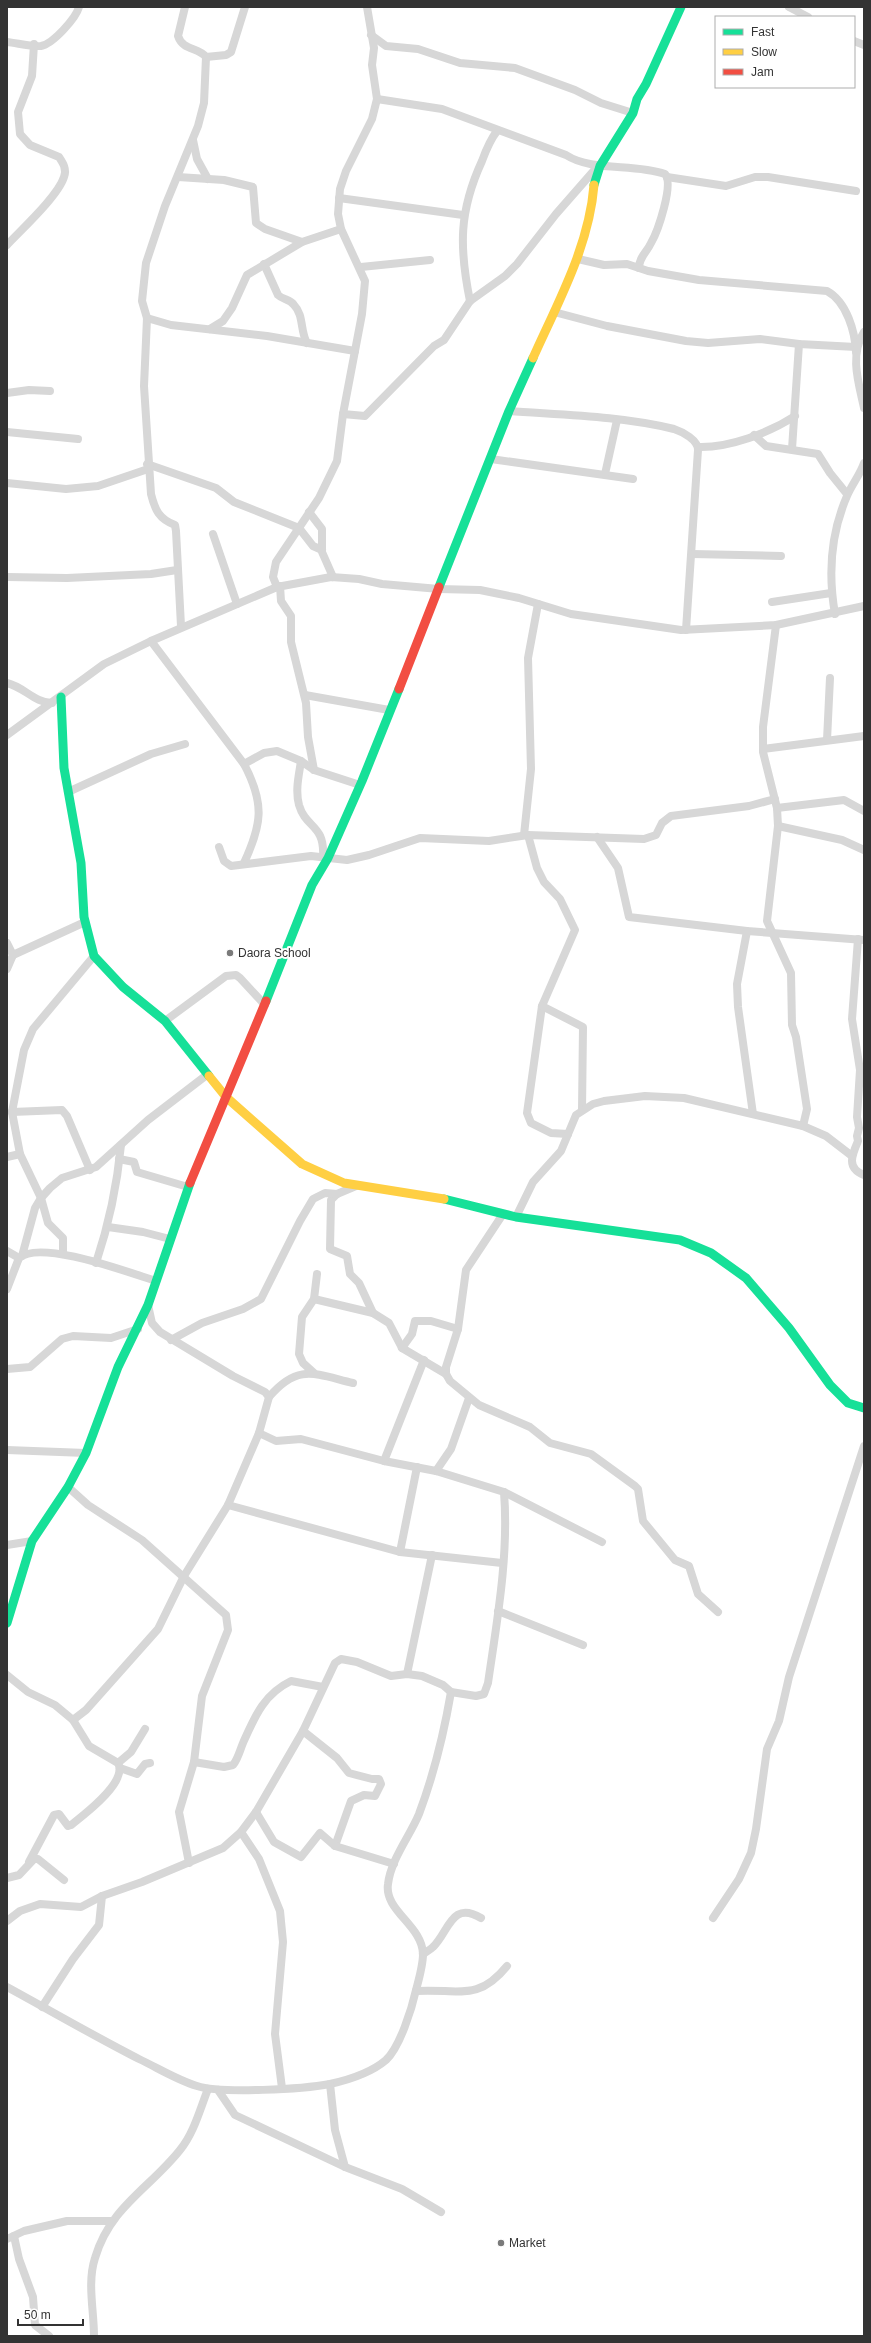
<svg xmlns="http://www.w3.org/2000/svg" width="871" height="2343" viewBox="0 0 871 2343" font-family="Arial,sans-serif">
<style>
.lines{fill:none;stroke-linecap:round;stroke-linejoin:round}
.street{stroke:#d7d7d7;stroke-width:8}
.fast{stroke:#16e098;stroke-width:9}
.slow{stroke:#ffcf43;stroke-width:9}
.jam{stroke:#f24e42;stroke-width:9}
.poi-dot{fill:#7a7a7a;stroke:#fff;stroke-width:1.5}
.labels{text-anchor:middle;stroke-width:4;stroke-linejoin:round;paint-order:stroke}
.poi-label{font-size:12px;fill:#333;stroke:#fff;text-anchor:start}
</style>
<rect width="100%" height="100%" fill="#fff"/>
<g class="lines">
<g class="street">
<polyline points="789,7 808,17"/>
<polyline points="371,35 386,46 418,49 460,63 515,68 575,90 601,103 633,113"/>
<polyline points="854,41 864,45"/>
<path d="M7,42C17,43 31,47 41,46C53,44 76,18 79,7"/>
<polyline points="206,57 226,55 231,52 245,7"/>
<path d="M377,99L442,109L566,155C592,172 634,163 665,174C674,184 658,231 651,243C647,252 639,257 639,268"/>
<polyline points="193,140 197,159 208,179"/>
<polyline points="178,177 224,180 253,187 256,223 265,229 302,242"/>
<polyline points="667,177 726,186 755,177 768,177 856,191"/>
<polyline points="339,198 463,215"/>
<path d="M7,245C22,229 58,196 64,177C67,169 63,163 59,157L30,145L20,134L18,112L32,76L34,44"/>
<path d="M578,259L604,265L627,264L648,271L699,280L827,291C847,302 855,332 856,352"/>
<path d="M264,264L278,295C283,300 290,299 294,305C304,315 300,331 307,343"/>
<polyline points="361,267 430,260"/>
<path d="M470,301C459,247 459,211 482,161C486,150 490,140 497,131"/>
<polyline points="554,312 607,326 686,341 708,343 760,339 799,344 856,347"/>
<polyline points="147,318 171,325 267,336 355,351"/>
<polyline points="210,329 223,321 232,308 247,275 302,242 341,229"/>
<path d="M864,332C849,355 859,384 864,408"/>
<polyline points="7,393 29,390 50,391"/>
<path d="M509,411C563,415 621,416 674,429C683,432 698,440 698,450L686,630"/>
<polyline points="343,414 365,416 434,346 444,340 470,301 505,276 517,264 556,214 598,166"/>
<polyline points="7,432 78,439"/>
<polyline points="754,435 766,446 818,454 830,473 847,494"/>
<path d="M698,447C729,448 769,433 795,416"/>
<polyline points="792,449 799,344"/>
<polyline points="491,459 633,479"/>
<polyline points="147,464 216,488 234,502 299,528 313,546 322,550"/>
<polyline points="605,474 617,420"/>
<polyline points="7,483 66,489 98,486 148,469"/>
<polyline points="309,512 322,529 322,552 333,577"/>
<polyline points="213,534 237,604"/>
<polyline points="692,554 781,556"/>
<polyline points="7,577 67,578 151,574 177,570"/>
<polyline points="280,586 281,601 291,616 291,642 306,703 308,737 314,770"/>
<polyline points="277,587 273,577 276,562 319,498 337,461 343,414 362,314 365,281 341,229 338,214 340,189 346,171 372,119 377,99 372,65 374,48 367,7"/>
<polyline points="772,602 831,593"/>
<path d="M835,614C828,574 831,533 847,496C852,484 860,475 864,463"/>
<polyline points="776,625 763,727 763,752 777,808 778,826 767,921 791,973 792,1025 796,1037 807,1109 803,1126"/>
<path d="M181,626L176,531L175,525C159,519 155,510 151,494L144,386L147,318L142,301L146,263L165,206L198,126L204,103L206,57C198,47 183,51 178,36L185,7"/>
<path d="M151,641L244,764C265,804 262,824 244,863"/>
<path d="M7,683C24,687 35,703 52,703"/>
<polyline points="305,695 389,710"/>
<polyline points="7,735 104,664 151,641 277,587 331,577 359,579 382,584 439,589 480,590 519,598 571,614 681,630 776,625 864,606"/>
<polyline points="827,740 830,678"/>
<polyline points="763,749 864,736"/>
<path d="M301,761C299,775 295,790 299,805C306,829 325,824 323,857"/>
<polyline points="244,764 264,753 277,751 301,761 314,770 360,785"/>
<polyline points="68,792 151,754 185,744"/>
<polyline points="777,808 844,800 864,811"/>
<polyline points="778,826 842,840 864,850"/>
<polyline points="524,835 531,769 528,658 538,604"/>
<polyline points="528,835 537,868 544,882 560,899 575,930 542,1006 527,1113 531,1123 551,1133 568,1134"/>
<polyline points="597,837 618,868 629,917 747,931 864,940"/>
<polyline points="219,847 224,861 231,866 311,856 347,860 369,855 420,838 489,841 528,835 644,839 656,835 662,823 671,816 749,806 775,799"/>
<polyline points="747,931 737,984 738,1007 753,1114"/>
<path d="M858,939L852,1019L860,1070L857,1117L859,1128L857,1136L858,1141C852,1155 846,1168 864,1175"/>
<polyline points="7,943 13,955 7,969"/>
<polyline points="13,955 85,922"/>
<polyline points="542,1006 583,1027 582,1110"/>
<polyline points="165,1021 226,976 236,975 240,978 265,1005"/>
<polyline points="12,1112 62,1110 67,1116 90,1170"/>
<polyline points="7,1157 20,1154"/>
<polyline points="119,1159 134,1162 137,1172 188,1187"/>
<polyline points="356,1186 337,1194 331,1200 330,1249 347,1256 350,1274 359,1283 373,1313"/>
<polyline points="503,1214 466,1270 458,1329 446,1367 446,1374 450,1381 479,1405 530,1427 550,1443 591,1454 635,1486 638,1489 643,1521 675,1560 689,1566 698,1594 718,1612"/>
<polyline points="516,1217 533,1182 561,1151 576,1115 593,1104 604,1101 645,1096 684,1098 803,1126 826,1136 852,1156"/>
<polyline points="108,1227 143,1232 170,1239"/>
<polyline points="7,1251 19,1258"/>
<polyline points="63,1253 63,1238 48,1223 41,1198 20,1154 12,1112 24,1050 33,1029 94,956"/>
<polyline points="22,1256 35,1208 41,1198 50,1188 62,1178 96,1167 148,1120 208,1074"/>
<path d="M96,1263C109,1224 117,1186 121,1145"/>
<path d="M7,1289L19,1258C40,1239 130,1273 156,1281"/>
<polyline points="314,1299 373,1313 389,1323 402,1348 446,1374"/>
<polyline points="171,1340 202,1323 243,1309 261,1299 300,1221 313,1199 325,1193 337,1194"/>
<polyline points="402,1348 412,1334 415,1321 431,1321 458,1329"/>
<polyline points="7,1369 30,1367 62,1339 73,1336 111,1338 138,1329"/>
<polyline points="314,1373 303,1363 299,1354 302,1317 314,1299 317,1274"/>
<path d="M269,1397C298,1363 315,1374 353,1383"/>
<polyline points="259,1433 276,1441 301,1439 384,1461 436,1471 504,1492 602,1542"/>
<polyline points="7,1450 86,1453"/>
<polyline points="384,1461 424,1360"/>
<polyline points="436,1471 451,1449 469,1398"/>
<polyline points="68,1487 88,1505 142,1540 226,1615 228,1630 202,1696 194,1762 179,1812 189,1863"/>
<polyline points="228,1505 400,1552 502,1563"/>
<polyline points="7,1545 32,1541"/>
<polyline points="400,1552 417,1467"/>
<polyline points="498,1611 583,1645"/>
<polyline points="407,1674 432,1555"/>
<path d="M7,1675L28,1692L55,1705L73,1720L89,1746L118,1763C128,1782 85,1814 71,1825L68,1826L59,1814L54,1815L29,1862"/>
<polyline points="73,1720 86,1710 158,1629 184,1576 228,1505 259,1433 269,1397 265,1392 233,1376 160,1332 152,1323 148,1305"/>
<polyline points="303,1731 337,1758 349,1773 372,1779 379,1779 381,1784 375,1796 364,1795 351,1801 335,1846"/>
<path d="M194,1762L224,1767L233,1765C238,1759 240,1750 243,1743C255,1716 264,1694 291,1681L323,1687"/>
<polyline points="118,1763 131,1752 145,1729"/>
<polyline points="120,1768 137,1774 145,1764 150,1763"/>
<polyline points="256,1812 274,1842 301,1857 320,1833 335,1846 394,1864"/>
<polyline points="241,1832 259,1859 280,1911 283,1942 275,2034 282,2088"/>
<polyline points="7,1878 19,1875 34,1859 38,1859 64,1880"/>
<polyline points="713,1918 739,1879 751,1853 756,1829 767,1749 779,1721 789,1677 864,1446"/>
<path d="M7,1921L20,1911L40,1904L81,1907L102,1896L142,1882L223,1848L241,1832L256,1812L303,1731L335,1663L341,1659L357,1662L391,1676L407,1674L422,1676L443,1685L451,1692L476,1696L484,1694L488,1683C497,1621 509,1555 504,1492"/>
<path d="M423,1954C426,1952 430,1950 433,1947C449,1932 451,1900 481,1918"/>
<path d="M7,1987C51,2011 94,2036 139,2059C158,2068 177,2080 197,2086C221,2094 304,2089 330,2084C348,2080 372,2072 386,2060C400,2047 412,2008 416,1990C419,1979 423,1965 423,1954C422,1925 384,1911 388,1884C391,1859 410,1836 419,1814C434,1774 444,1733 451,1692"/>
<path d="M416,1991C457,1988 477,2003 507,1966"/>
<polyline points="42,2007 73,1959 99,1925 102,1896"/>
<polyline points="330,2084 335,2130 345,2167"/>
<polyline points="218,2090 235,2115 345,2167 402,2189 441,2212"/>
<polyline points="14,2236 19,2259 33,2297 35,2325 49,2336"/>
<polyline points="7,2239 24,2231 67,2221 111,2221"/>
<path d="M94,2336C94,2310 87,2283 95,2258C110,2207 150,2188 180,2150C194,2133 200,2109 208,2089"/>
</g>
<g class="fast">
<polyline points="594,185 600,166 633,113 637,99 646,84 681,7"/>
<polyline points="439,587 509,411 533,358"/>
<polyline points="61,697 64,768 81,863 84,917 94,956 123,987 165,1021 209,1076"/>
<polyline points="266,1001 312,885 328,858 362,781 399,689"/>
<polyline points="444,1199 516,1217 680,1240 711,1253 746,1278 789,1328 830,1385 848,1403 864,1408"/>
<polyline points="7,1623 32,1541 68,1487 86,1453 118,1367 148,1305 190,1183"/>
</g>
<g class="slow">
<path d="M533,358C558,302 589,247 594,185"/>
<polyline points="209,1076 226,1097 302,1164 344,1183 444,1199"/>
</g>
<g class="jam">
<polyline points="399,689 439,587"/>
<polyline points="190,1183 266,1001"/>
</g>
</g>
<g class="poi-dot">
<circle cx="230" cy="953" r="4"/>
<circle cx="501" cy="2243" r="4"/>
</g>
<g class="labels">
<g class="poi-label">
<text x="238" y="957">Daora School</text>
<text x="509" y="2247">Market</text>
</g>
</g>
<rect width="871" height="2343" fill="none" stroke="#333333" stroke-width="16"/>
<rect x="715" y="16" width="140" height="72" fill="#ffffff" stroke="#adadad"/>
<rect x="723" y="29" width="20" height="6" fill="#16e098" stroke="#adadad"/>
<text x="751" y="36" font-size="12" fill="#333333">Fast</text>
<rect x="723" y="49" width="20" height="6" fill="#ffcf43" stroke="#adadad"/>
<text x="751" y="56" font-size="12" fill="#333333">Slow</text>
<rect x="723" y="69" width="20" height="6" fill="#f24e42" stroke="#adadad"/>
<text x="751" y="76" font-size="12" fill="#333333">Jam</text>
<path d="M18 2319v6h65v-6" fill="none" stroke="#333333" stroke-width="2"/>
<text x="24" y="2319" font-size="12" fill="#333333" stroke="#ffffff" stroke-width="3" paint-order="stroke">50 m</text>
</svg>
